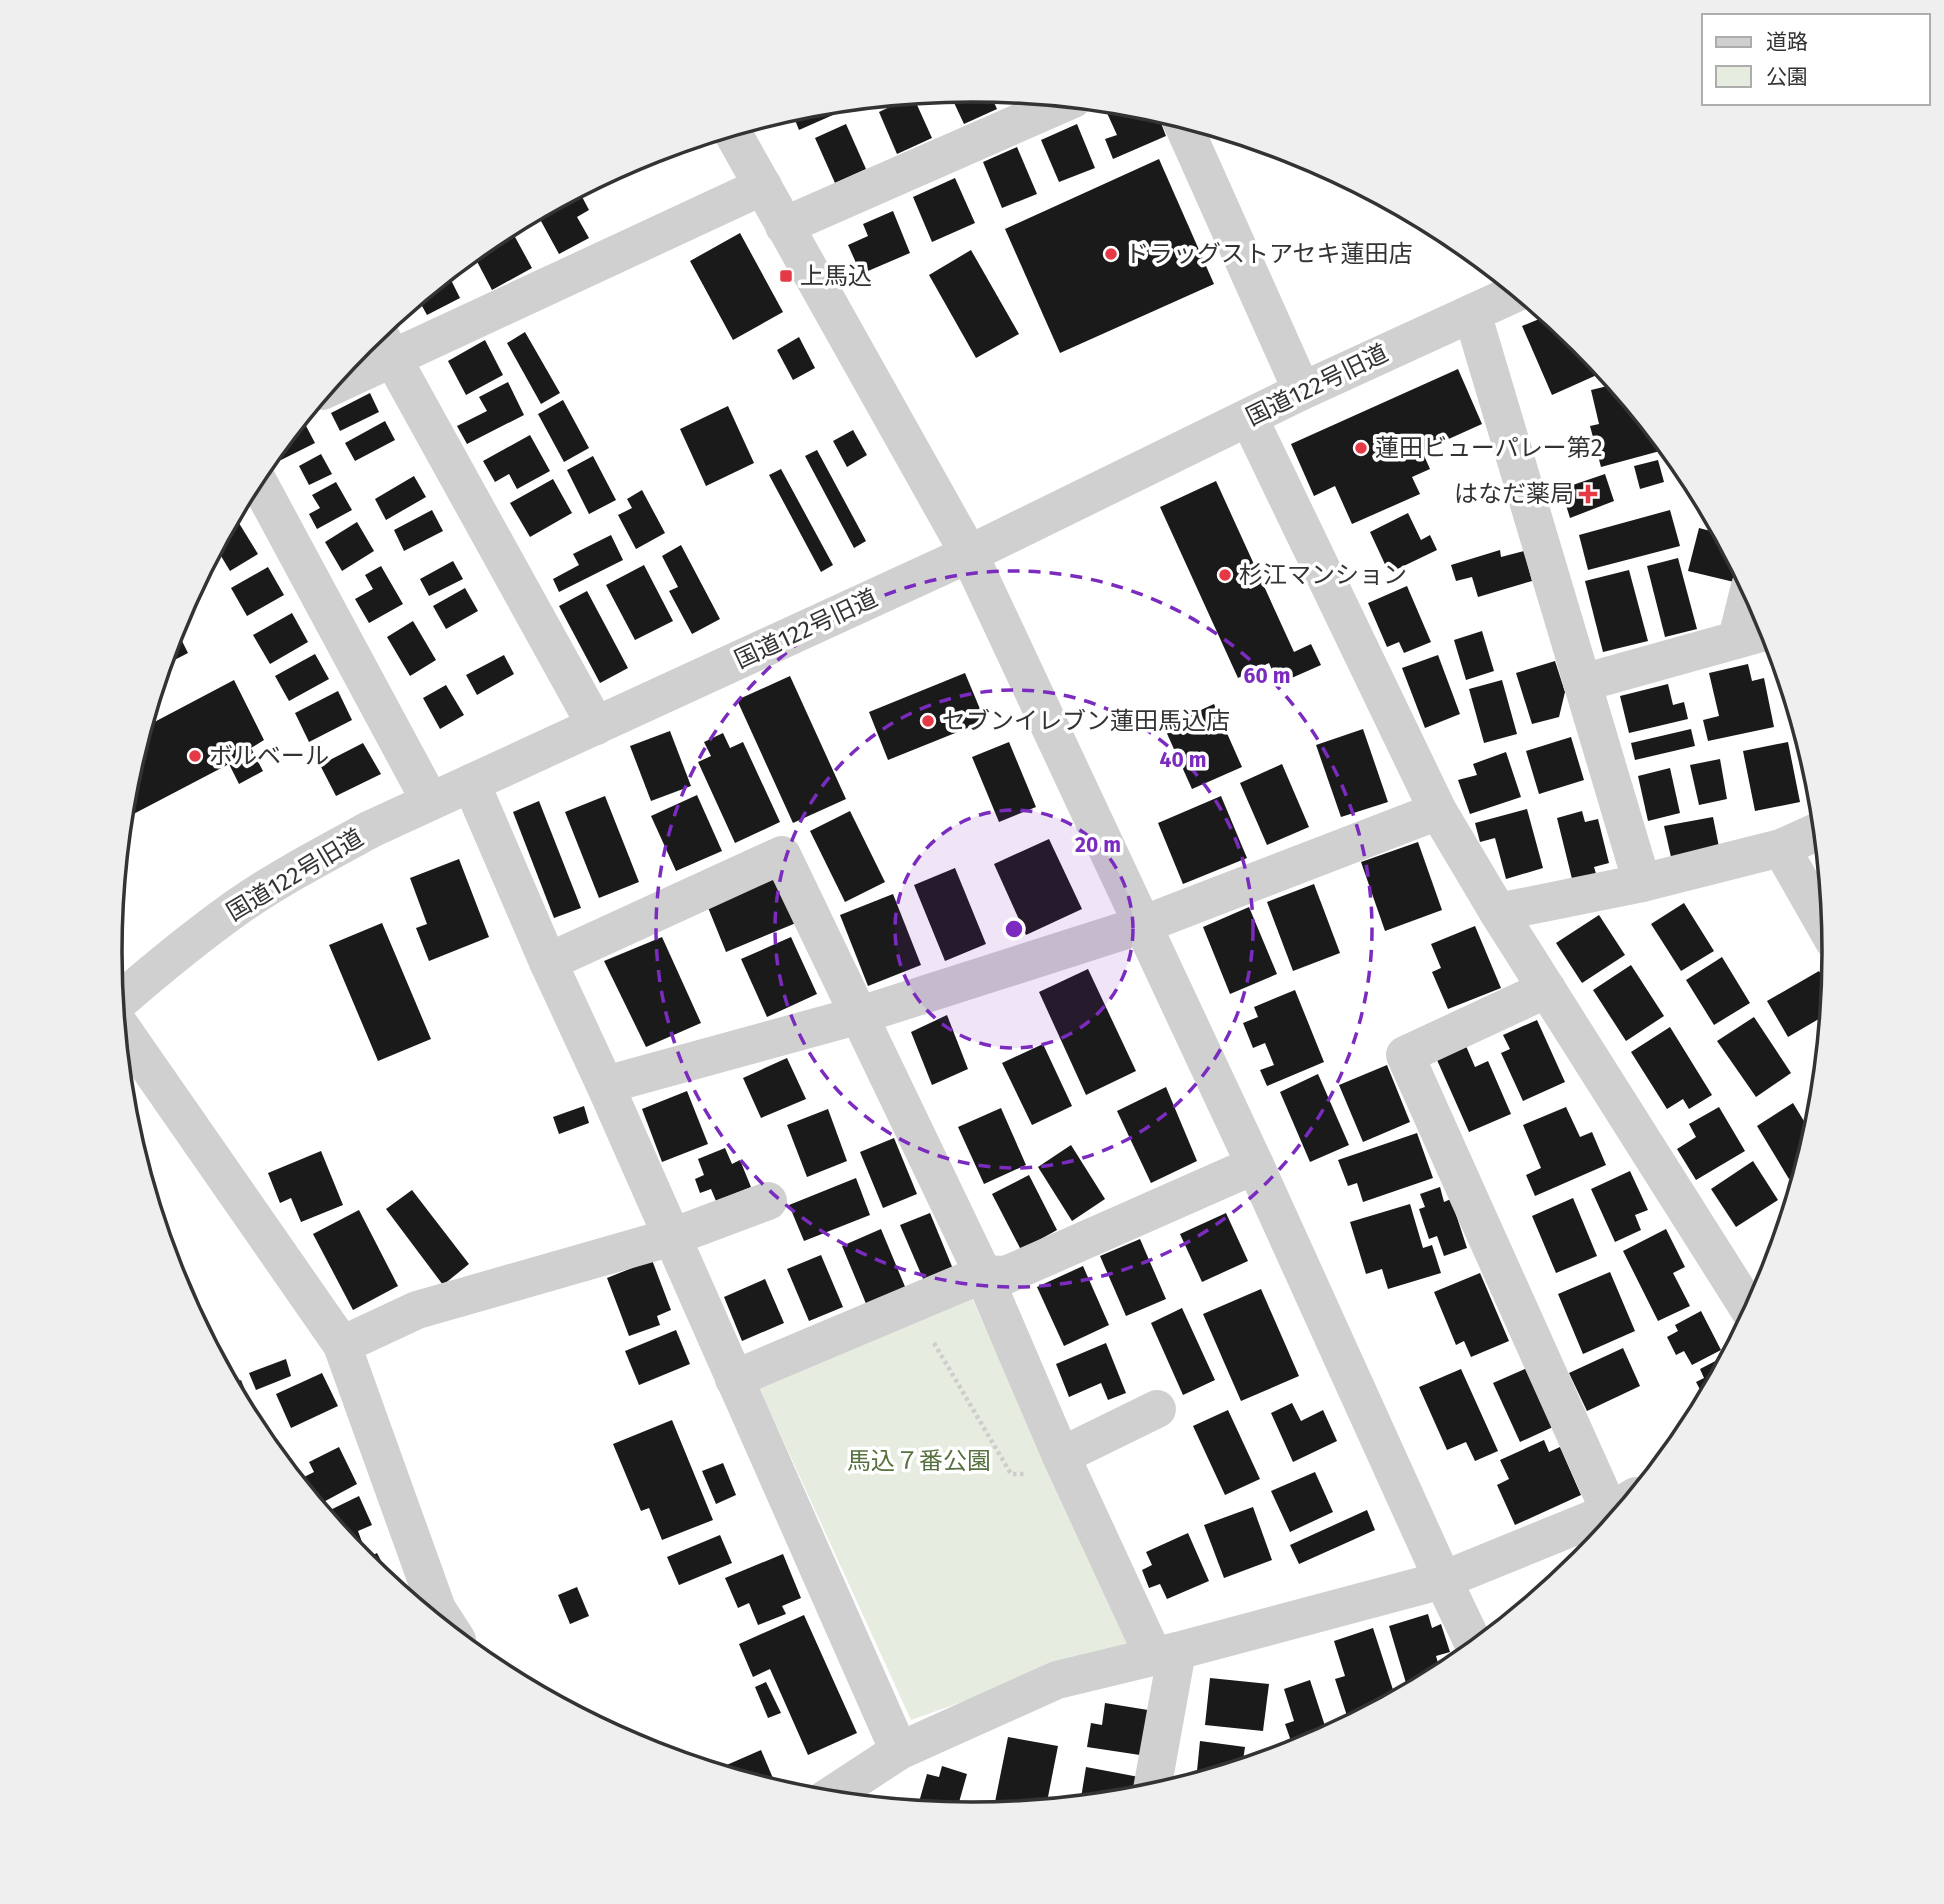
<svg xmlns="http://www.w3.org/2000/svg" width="1944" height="1904" viewBox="0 0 1944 1904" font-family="'Fira Sans','Noto Sans JP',sans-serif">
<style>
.green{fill:#e6ecdf}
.building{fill:#1a1a1a}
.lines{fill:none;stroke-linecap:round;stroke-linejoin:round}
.path{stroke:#cdcdcd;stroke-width:4.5;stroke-dasharray:3.5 3.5;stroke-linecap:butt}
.minor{stroke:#d0d0d0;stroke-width:38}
.tertiary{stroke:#d0d0d0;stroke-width:38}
.ring{fill:none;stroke:#7b2cbf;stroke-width:3.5;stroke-dasharray:12 9}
.poi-dot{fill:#e63946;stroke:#fff;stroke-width:2.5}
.labels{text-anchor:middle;stroke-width:7;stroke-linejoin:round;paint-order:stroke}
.poi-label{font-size:24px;fill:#333;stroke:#fff;text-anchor:start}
.street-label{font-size:24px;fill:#333;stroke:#fff}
.park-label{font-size:24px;fill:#56703f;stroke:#fff}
.rim{fill:none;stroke:#333;stroke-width:3.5}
.centre{fill:#7b2cbf;stroke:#fff;stroke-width:3.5}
.ring-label{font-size:21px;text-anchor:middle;font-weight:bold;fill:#7b2cbf;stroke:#fff;stroke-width:7;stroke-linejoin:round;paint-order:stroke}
</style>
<rect width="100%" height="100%" fill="#fff"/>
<polygon class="green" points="970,1294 1128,1643 911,1720 756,1381"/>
<g class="building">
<polygon points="972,89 989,91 997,109 964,124 949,92"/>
<polygon points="913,96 932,138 897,154 879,112"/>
<polygon points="848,101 851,107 799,130 791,110 804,106"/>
<polygon points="1127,105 1156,110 1166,136 1113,159 1105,139 1117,135 1107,113"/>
<polygon points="846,124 866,169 835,183 815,138"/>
<polygon points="1077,124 1095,168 1059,182 1041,140"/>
<polygon points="677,144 680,149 638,168 634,159"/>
<polygon points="1017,147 1037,194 1002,208 983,162"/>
<polygon points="1159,159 1214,284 1060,353 1005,229"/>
<polygon points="955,178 975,223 932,242 913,197"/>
<polygon points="578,189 589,210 577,217 589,238 559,254 536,212"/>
<polygon points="893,211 910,253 861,274 848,245 868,236 863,224"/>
<polygon points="509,226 532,268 492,290 472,252 493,234"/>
<polygon points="740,233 783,312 733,340 690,261"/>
<polygon points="971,250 1019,334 976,358 929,275"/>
<polygon points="447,272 460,298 427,315 417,297"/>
<polygon points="1549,315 1582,342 1589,350 1599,374 1552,395 1522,326"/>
<polygon points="525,332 560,393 541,404 507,343"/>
<polygon points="799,337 815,368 793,380 777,350"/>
<polygon points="485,340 503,375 466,395 448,361"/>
<polygon points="1458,369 1482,424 1422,451 1430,469 1412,477 1420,494 1352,524 1335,486 1314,496 1291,444"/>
<polygon points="508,382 524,415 467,444 457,426 487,411 479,397"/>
<polygon points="1616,384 1655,431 1660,451 1601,467 1590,426 1599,424 1591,390"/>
<polygon points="370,393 379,412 340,431 331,413"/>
<polygon points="563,400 589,448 564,462 538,414"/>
<polygon points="728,406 754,463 706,486 680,429"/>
<polygon points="385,421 395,440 355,461 345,443"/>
<polygon points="305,424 315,443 281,460 276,451 287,445 283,438 288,432"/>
<polygon points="853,430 867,455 847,467 833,441"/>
<polygon points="530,435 550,471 517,489 509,474 495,482 483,461"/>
<polygon points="817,450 866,541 854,548 805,456"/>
<polygon points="321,454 332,474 309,485 299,466"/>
<polygon points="593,456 616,500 589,514 567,470"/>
<polygon points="1658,460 1664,482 1640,489 1634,466"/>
<polygon points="781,469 833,565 821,572 769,475"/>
<polygon points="1605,474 1614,501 1570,518 1561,489"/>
<polygon points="414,476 426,497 386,520 375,499"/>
<polygon points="553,479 572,513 530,537 510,503"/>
<polygon points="1216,481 1294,652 1311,644 1321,665 1278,684 1269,663 1238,678 1160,507"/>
<polygon points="336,482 352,510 317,529 309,514 320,508 312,495"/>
<polygon points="642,490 665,533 636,549 618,515 632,508 627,499"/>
<polygon points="1707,506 1710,512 1716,522 1704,519"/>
<polygon points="432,510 443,531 404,551 394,530"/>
<polygon points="1670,510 1680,546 1588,570 1579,535"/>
<polygon points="1408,513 1421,540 1430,535 1437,550 1389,573 1370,532"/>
<polygon points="234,515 258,554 230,571 215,546 231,517"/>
<polygon points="357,522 374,551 342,571 325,542"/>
<polygon points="1699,528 1722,534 1738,564 1734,582 1688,571"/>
<polygon points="611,535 623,560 559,592 553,579 579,565 573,554"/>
<polygon points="681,545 720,619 692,634 669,591 678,587 662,556"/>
<polygon points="1500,550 1501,557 1524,551 1532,581 1478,597 1472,577 1456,581 1451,565"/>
<polygon points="1678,558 1697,629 1665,637 1647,566"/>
<polygon points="453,561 463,579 429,596 420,579"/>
<polygon points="644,565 673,621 635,640 606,585"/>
<polygon points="381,566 403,604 369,623 355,599 373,589 365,575"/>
<polygon points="268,567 284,595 247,616 231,588"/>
<polygon points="1629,570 1648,641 1603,652 1585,581"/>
<polygon points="1407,586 1431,642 1404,653 1399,642 1387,647 1368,603"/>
<polygon points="465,588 478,611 446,629 433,606"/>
<polygon points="587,591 628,668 600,683 559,606"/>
<polygon points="292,613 308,642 270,664 253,635"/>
<polygon points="413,621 436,660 410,676 387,637"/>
<polygon points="174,625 188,653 161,667 172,633"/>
<polygon points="1482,631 1494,671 1466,680 1454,640"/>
<polygon points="315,654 329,679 289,701 275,676"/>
<polygon points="504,655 514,674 477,695 466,675"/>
<polygon points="1438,655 1460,714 1425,728 1402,668"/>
<polygon points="1555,661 1565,692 1559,717 1532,724 1516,673"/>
<polygon points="1748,664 1752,681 1764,678 1774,727 1708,741 1703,720 1719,716 1709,673"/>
<polygon points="965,673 985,721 888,760 869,712"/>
<polygon points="790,676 846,799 793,823 737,700"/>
<polygon points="234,680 264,740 251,748 263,771 239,784 229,764 122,820 126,783 143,728"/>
<polygon points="1502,680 1517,734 1484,743 1469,689"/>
<polygon points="1668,684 1673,705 1684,702 1688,719 1629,733 1620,696"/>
<polygon points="446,685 464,715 440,729 423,698"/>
<polygon points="338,691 352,720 309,742 295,713"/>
<polygon points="1214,704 1242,767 1192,789 1164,727"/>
<polygon points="1363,729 1388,802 1341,817 1316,745"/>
<polygon points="1691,729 1695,746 1635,760 1631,743"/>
<polygon points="670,731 691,786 651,801 630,746"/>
<polygon points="723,733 730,748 743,742 780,822 735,843 698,762 711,756 704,742"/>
<polygon points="1571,737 1584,780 1539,794 1526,751"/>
<polygon points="1009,742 1036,807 999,822 972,757"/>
<polygon points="1788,742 1800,802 1755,811 1743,751"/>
<polygon points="363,743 381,774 336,796 320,765"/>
<polygon points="1506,752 1521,797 1470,814 1458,780 1477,775 1473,764"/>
<polygon points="1720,759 1727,799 1699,805 1690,765"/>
<polygon points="1282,764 1309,827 1267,845 1240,783"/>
<polygon points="1670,768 1680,813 1648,821 1638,776"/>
<polygon points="697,795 722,851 676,871 651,816"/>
<polygon points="605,796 639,882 599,898 565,812"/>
<polygon points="1221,796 1247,858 1183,884 1158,823"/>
<polygon points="539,801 581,908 554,918 513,812"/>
<polygon points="1527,809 1543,868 1506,879 1495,838 1480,842 1475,823"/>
<polygon points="850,811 885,882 845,902 810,831"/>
<polygon points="1582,811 1585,822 1598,819 1609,863 1594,867 1597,877 1573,883 1557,818"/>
<polygon points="1713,817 1719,847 1671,857 1664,826"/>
<polygon points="1049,839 1082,909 1026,935 994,864"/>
<polygon points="1418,842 1442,910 1385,931 1361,862"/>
<polygon points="459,859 489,937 429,961 416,928 427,924 410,878"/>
<polygon points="955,868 986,944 945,961 914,885"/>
<polygon points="777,877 796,923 726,952 707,905"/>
<polygon points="1314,884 1340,953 1293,971 1267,902"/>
<polygon points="893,894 921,965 868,986 840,915"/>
<polygon points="1684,903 1714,951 1681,971 1651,924"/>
<polygon points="1249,907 1277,974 1230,994 1203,927"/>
<polygon points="1599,915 1625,955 1582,983 1556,943"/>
<polygon points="382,923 431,1039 378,1061 329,945"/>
<polygon points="1475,926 1501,988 1448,1009 1432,972 1441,968 1431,944"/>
<polygon points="662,937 701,1023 646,1047 604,961"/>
<polygon points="791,937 817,994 767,1017 741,959"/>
<polygon points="1722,957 1750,1003 1714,1025 1686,980"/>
<polygon points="1631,965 1664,1016 1626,1041 1593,990"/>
<polygon points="1088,969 1136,1071 1086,1095 1039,992"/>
<polygon points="1819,971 1831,992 1829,1013 1788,1037 1767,1001"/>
<polygon points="1295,990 1324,1062 1267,1086 1260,1070 1274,1065 1265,1043 1253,1048 1243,1023 1258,1017 1254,1007"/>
<polygon points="947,1015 968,1069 932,1085 911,1032"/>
<polygon points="1754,1017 1791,1073 1756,1097 1717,1041"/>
<polygon points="1537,1020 1565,1082 1523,1101 1501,1053 1510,1049 1503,1035"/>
<polygon points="1670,1027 1712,1095 1689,1109 1683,1099 1667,1109 1631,1052"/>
<polygon points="1043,1044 1072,1106 1032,1125 1002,1063"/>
<polygon points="1466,1046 1475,1067 1488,1061 1511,1114 1469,1132 1437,1060"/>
<polygon points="787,1058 806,1099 761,1118 743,1078"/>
<polygon points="1387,1065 1410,1122 1363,1142 1339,1085"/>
<polygon points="1318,1074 1349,1145 1310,1162 1280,1092"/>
<polygon points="1166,1087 1197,1161 1151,1183 1117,1111"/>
<polygon points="1821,1088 1819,1110 1810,1095"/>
<polygon points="687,1091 708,1144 662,1162 642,1109"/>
<polygon points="1793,1103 1813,1136 1803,1171 1789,1179 1757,1126"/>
<polygon points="584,1106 589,1123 559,1134 553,1117"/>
<polygon points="1566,1107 1580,1137 1592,1132 1606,1165 1535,1196 1526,1175 1541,1168 1523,1125"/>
<polygon points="1719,1107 1745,1151 1696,1180 1677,1149 1696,1137 1689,1124"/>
<polygon points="1001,1108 1026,1165 984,1184 958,1127"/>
<polygon points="828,1109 847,1161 807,1177 787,1125"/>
<polygon points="1417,1133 1433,1178 1363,1202 1357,1183 1348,1186 1338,1160"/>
<polygon points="894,1138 917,1194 883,1208 860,1152"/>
<polygon points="1071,1145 1105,1199 1072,1221 1038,1167"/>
<polygon points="725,1148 732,1164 740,1160 751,1187 716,1201 711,1189 700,1193 695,1179 704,1175 698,1159"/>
<polygon points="321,1151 343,1205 301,1222 291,1198 280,1203 268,1173"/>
<polygon points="1753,1161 1778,1200 1736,1227 1711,1189"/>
<polygon points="1630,1171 1648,1210 1635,1215 1641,1230 1615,1242 1591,1189"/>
<polygon points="1029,1175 1057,1230 1021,1250 992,1194"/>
<polygon points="856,1178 870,1215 804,1241 789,1205"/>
<polygon points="1440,1187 1444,1202 1451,1199 1467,1248 1444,1256 1437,1236 1429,1239 1419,1209 1425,1207 1420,1194"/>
<polygon points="412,1190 469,1264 443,1285 386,1209"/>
<polygon points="1573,1198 1597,1256 1556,1273 1532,1216"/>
<polygon points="1410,1204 1423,1248 1432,1245 1441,1273 1388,1289 1382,1269 1366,1274 1350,1222"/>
<polygon points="359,1210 398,1286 353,1310 313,1234"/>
<polygon points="930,1213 953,1269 924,1281 900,1225"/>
<polygon points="1226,1213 1248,1261 1202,1282 1180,1234"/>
<polygon points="881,1229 906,1289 867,1306 842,1246"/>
<polygon points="1666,1229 1685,1267 1673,1273 1690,1306 1658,1321 1623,1251"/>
<polygon points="1140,1239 1166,1299 1126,1316 1100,1256"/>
<polygon points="821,1255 843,1307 809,1321 787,1269"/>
<polygon points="652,1260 671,1310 657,1316 660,1325 629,1336 607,1278"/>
<polygon points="1083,1266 1109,1325 1064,1346 1037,1287"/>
<polygon points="1610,1272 1635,1331 1583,1354 1558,1294"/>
<polygon points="1480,1273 1509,1341 1471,1357 1464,1341 1456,1345 1434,1292"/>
<polygon points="765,1279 784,1323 742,1341 724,1297"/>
<polygon points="1261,1289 1299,1376 1241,1401 1203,1314"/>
<polygon points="1182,1308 1215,1380 1183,1395 1151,1323"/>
<polygon points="1701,1311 1721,1350 1692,1365 1684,1351 1676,1355 1667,1337 1678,1331 1675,1325"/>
<polygon points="676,1330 690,1364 639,1385 625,1351"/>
<polygon points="1106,1343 1126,1393 1108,1400 1101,1383 1069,1397 1056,1364"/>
<polygon points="1623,1348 1640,1386 1587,1411 1569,1373"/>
<polygon points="1727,1355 1729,1358 1705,1399 1696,1382 1704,1378 1700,1369"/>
<polygon points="286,1359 291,1376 256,1390 249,1373"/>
<polygon points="1527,1368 1553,1427 1520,1442 1493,1383"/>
<polygon points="1461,1369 1498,1451 1475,1461 1466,1442 1447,1450 1419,1387"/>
<polygon points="322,1373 338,1406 291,1428 276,1394"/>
<polygon points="241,1380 267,1445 266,1445 254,1431 230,1385"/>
<polygon points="1292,1403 1301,1421 1323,1410 1337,1441 1293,1462 1271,1413"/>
<polygon points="1228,1410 1260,1479 1225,1495 1193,1426"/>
<polygon points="672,1420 713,1520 662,1540 649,1508 641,1511 613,1444"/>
<polygon points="1544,1440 1549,1452 1560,1447 1581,1495 1515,1525 1497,1485 1509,1479 1500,1460"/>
<polygon points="339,1447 357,1484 316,1506 283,1466 290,1463 298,1480 314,1472 309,1462"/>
<polygon points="723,1463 736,1495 716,1504 702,1471"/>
<polygon points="1315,1472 1333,1512 1290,1532 1271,1491"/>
<polygon points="359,1496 372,1525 358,1531 362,1542 350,1548 322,1514"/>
<polygon points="1253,1507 1272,1560 1224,1578 1204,1525"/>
<polygon points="1367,1510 1375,1530 1299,1564 1290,1545"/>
<polygon points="1188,1533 1209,1581 1167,1599 1160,1584 1149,1588 1142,1570 1152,1565 1146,1552"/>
<polygon points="720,1535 732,1563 679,1585 667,1557"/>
<polygon points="377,1553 396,1590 361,1561"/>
<polygon points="783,1554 801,1598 782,1606 786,1614 758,1625 749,1603 738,1608 725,1578"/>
<polygon points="577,1587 589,1616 570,1624 558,1595"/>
<polygon points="1428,1614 1432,1628 1441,1624 1450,1652 1436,1656 1441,1673 1406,1683 1389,1626"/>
<polygon points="804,1615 857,1733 808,1755 770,1669 753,1677 739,1644"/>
<polygon points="1373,1628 1396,1699 1349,1722 1335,1679 1345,1676 1334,1641"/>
<polygon points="1210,1678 1269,1684 1263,1731 1205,1725"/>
<polygon points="1310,1680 1326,1729 1291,1741 1285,1724 1294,1721 1284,1689"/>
<polygon points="766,1682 781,1713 768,1718 755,1687"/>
<polygon points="1105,1703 1148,1710 1140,1755 1087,1747 1091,1723 1102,1725"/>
<polygon points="1008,1737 1058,1746 1046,1807 993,1812"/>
<polygon points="1200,1741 1245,1747 1242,1767 1196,1781"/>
<polygon points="761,1750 778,1790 713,1771"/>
<polygon points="942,1766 967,1774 956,1813 917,1809 927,1774 939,1777"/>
<polygon points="1086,1767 1139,1777 1135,1799 1080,1804"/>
</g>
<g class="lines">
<polyline class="path" points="934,1343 1011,1474 1025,1474"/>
<g class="minor">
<polyline points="1180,118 1302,391"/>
<polyline points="784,226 1073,99"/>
<polyline points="1472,313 1642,883"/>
<polyline points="377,330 596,726"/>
<polyline points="322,391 763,186"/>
<polyline points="1249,418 1438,811 1498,912 1752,1314"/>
<polyline points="254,474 430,801"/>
<polyline points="1737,638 1750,586"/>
<polyline points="1582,683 1772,630"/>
<polyline points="471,783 548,962 605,1085 899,1751"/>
<polyline points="1781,848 1834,941"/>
<polyline points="1498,912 1642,883 1781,848 1823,829"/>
<polyline points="548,962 782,855 983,1274 1061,1456 1154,1657"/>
<polyline points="1547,989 1405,1055 1610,1512"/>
<polyline points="116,1020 342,1345 437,1609 457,1640"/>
<polyline points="605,1085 860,1015 1142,925 1438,811"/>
<polyline points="342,1345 417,1310 672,1237 768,1201"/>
<polyline points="734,1379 983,1274 1006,1275 1255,1165"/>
<polyline points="1061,1456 1157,1409"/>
<polyline points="1443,1580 1476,1649"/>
<polyline points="1151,1795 1177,1651"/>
<polyline points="824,1800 899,1751 1057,1680 1177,1651 1443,1580 1610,1512 1636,1496"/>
</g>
<g class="tertiary">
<polyline points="730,128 969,554 1255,1165 1443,1580"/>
<path d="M115,1005C154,971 194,938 236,908C279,878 325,854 371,829L969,554L1302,391L1520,291"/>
</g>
</g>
<circle cx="1014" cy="929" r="119" fill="#7b2cbf" fill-opacity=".12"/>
<g class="ring">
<circle cx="1014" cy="929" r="119"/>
<circle cx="1014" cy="929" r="239"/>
<circle cx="1014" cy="929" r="358"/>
</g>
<g class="poi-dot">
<circle cx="1111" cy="254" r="7"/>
<rect x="779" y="269" width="14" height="14" rx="3.5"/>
<circle cx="1361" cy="448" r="7"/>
<path d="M1584.5 483.5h7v7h7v7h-7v7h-7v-7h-7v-7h7z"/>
<circle cx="1225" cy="575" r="7"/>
<circle cx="928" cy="721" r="7"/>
<circle cx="195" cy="756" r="7"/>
</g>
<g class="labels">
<g class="poi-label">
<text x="1125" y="262">ドラッグストアセキ蓮田店</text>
<text x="800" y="284">上馬込</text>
<text x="1375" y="456">蓮田ビューパレー第2</text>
<text x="1574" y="502" text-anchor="end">はなだ薬局</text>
<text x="1239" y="583">杉江マンション</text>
<text x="942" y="729">セブンイレブン蓮田馬込店</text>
<text x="209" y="764">ボルベール</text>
</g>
<g class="street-label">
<text transform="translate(1317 385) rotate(-26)" y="8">国道122号旧道</text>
<text transform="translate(806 629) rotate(-25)" y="8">国道122号旧道</text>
<text transform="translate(295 875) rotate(-31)" y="8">国道122号旧道</text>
</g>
<g class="park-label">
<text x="919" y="1469">馬込７番公園</text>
</g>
</g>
<path d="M0 0H1944V1904H0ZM122 952a850 850 0 1 1 1700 0a850 850 0 1 1-1700 0Z" fill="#efefef" fill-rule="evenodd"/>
<path class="rim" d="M122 952a850 850 0 1 1 1700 0a850 850 0 1 1-1700 0Z"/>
<circle cx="1014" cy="929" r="10" class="centre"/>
<g class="ring-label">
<text x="1267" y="683">60 m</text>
<text x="1183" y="767">40 m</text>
<text x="1098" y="852">20 m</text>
</g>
<rect x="1702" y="14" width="228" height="91" fill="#ffffff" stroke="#adadad" stroke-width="2"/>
<rect x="1716" y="37" width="35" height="10" fill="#d0d0d0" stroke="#adadad" stroke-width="2"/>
<text x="1766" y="49" font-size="21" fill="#333333">道路</text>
<rect x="1716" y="66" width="35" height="21" fill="#e6ecdf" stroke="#adadad" stroke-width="2"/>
<text x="1766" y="84" font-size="21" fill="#333333">公園</text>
</svg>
